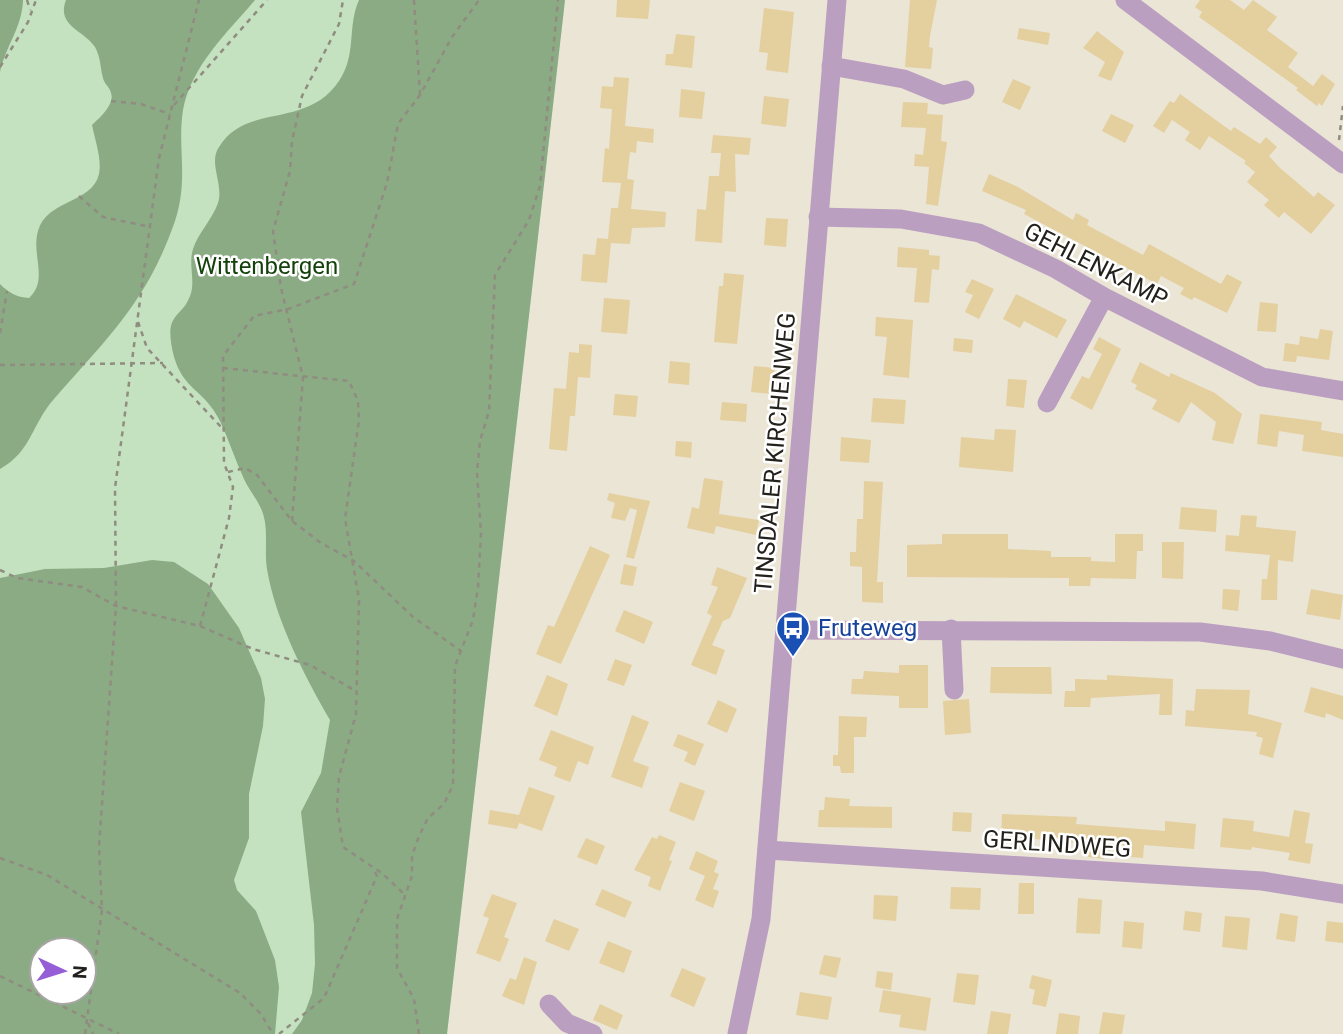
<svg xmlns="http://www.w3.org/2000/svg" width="1343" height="1034" viewBox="0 0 1343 1034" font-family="Roboto,sans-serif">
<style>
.green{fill:#c4e2bf;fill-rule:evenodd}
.forest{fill:#8aab84;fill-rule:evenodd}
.building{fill:#e4cf9f}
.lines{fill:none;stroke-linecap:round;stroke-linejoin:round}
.path{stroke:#908c80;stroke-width:2.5;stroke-dasharray:5 5;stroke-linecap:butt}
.minor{stroke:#ba9fc1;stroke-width:19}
.labels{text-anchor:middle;stroke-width:5;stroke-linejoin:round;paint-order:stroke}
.street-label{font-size:24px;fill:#23211b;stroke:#fff}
.park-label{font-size:24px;fill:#14420b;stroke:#fff}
.transit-label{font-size:24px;fill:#164399;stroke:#fff;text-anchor:start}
</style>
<rect width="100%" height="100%" fill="#ebe5d5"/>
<path class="green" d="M0,0H565L447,1034H0ZM42,950H84V992H42Z"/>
<g class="forest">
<path d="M0,0H23C22,28 6,45 0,72Z"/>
<path d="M66,0H255C227,33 191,66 183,110C177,149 189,178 175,221C147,302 108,337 54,399C31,425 32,451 0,469V284C9,293 16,297 29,298C49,280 31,255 38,231C47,199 92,204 99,174C102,159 95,140 92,125C100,118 115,104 111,93C110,87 104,84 103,78C100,67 101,58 95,47C84,30 56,26 66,0Z"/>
<path d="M359,0H565L447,1034H292L302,1020L312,993L315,964L314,925L301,812L321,773L330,720C305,677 275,619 267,569C264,551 269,528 262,511C258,500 249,490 244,479C235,460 229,440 220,421C203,386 178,391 171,342C167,313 182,317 190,296C196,281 188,265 193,249C198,233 212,220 218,203C224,184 208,163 219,147C246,102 306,130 339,81C357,55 347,26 359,0Z"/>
<path d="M152,560L174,562L208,584L239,628L261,678L265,699L263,726L249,794V838L234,880L237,890L256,911L275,960L279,987L275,1034H0V578L45,569L104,568ZM42,950H84V992H42Z"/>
</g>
<g class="building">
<polygon points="617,0 650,0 648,19 616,17"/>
<polygon points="910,0 937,0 930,36 929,47 933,48 931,69 905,67"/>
<polygon points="1200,0 1230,0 1244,10 1253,0 1277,17 1267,30 1298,53 1288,67 1313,86 1322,74 1335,84 1322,106 1319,103 1317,106 1296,90 1298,88 1199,17 1202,12 1195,7"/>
<polygon points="764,8 794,12 788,73 766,70 768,53 759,52"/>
<polygon points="1019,28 1050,33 1048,45 1017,39"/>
<polygon points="1097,31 1124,52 1111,81 1098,76 1105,62 1083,48"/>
<polygon points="676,34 695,36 692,68 665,65 666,54 673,54"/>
<polygon points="614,77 629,78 625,126 654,129 653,143 637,141 636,153 630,152 627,179 634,180 631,209 666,212 665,227 632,228 630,244 611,243 607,283 581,281 583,254 595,255 597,238 608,239 611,208 618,208 621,183 602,182 605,148 609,149 612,109 600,108 602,86 613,87"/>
<polygon points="1013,79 1031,87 1020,110 1002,102"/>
<polygon points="681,89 705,92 702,119 679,117"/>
<polygon points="1180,94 1231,131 1234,127 1260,144 1266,137 1277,147 1269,156 1279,167 1314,197 1318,192 1335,205 1311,234 1284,212 1279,218 1264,205 1269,200 1247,182 1255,172 1244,163 1246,161 1209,136 1200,150 1185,140 1190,132 1172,120 1164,133 1153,126 1170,101 1174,103"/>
<polygon points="764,96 789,99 786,127 761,124"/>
<polygon points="903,102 928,103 927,114 943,115 941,141 947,142 938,206 926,204 929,167 914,166 915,154 923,155 926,128 901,127"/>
<polygon points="1111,114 1134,125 1125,143 1102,131"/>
<polygon points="713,135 751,138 749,155 735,154 736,192 725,191 722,243 695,241 697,209 706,210 709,176 719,176 721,153 711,153"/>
<polygon points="989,174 1018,187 1073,220 1076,213 1089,220 1087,225 1143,255 1149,244 1221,284 1227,274 1242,282 1227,313 1194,297 1192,300 1180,294 1184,288 1161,276 1157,284 1024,214 1026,210 982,191"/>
<polygon points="766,218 788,219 786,247 764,245"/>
<polygon points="898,247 929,250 929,255 940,256 939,270 932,269 929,303 914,302 917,268 897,267"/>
<polygon points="724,273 744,275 737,344 714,342 719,286 723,286"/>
<polygon points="972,279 994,289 979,319 965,312 973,295 965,292"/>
<polygon points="1016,294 1067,320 1057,338 1024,321 1020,328 1003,319"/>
<polygon points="604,298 630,300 627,334 601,332"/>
<polygon points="1260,302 1278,304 1276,332 1257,331"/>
<polygon points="876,317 913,320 909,378 883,375 887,337 875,336"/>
<polygon points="1320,329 1333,331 1329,360 1297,356 1296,362 1283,361 1285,343 1299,345 1300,336 1318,339"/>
<polygon points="1099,337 1121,349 1092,410 1070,398 1082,376 1089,379 1102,354 1093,349"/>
<polygon points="954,338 973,340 972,353 953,351"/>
<polygon points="579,344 592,345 590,378 578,377 575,416 570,416 567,451 549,449 554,388 566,389 569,352 579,353"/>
<polygon points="670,361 690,363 689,385 668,383"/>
<polygon points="1140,362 1169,377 1171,373 1215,393 1242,414 1233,444 1212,440 1216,422 1191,402 1179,423 1152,409 1157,400 1135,389 1137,385 1131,382"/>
<polygon points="754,366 775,368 773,394 751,392"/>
<polygon points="1008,379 1027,380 1024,408 1006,406"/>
<polygon points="615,394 638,396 636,417 613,415"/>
<polygon points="873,398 906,400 904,424 871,422"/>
<polygon points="722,402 747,404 746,422 720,420"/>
<polygon points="1260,414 1322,422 1321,430 1343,434 1343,457 1302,451 1304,435 1279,431 1277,447 1257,444"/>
<polygon points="995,429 1016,430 1013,472 959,467 961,437 994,440"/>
<polygon points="841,437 871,440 869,463 840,461"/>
<polygon points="676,441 692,442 691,458 675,456"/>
<polygon points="704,478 723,481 719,514 759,520 756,535 716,526 714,534 687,528 692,507 699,509"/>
<polygon points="864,481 883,482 877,582 883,582 883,603 862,602 862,567 850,566 850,552 856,552 857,519 863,519"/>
<polygon points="609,493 650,501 634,559 626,557 637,510 630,508 625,521 611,518 615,503 607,500"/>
<polygon points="1181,507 1217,510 1216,532 1179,529"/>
<polygon points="1241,515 1257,516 1256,527 1296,531 1293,562 1278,560 1277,600 1261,600 1262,579 1267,579 1270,555 1225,551 1226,535 1239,536"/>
<polygon points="942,534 1008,534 1008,549 1051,551 1051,557 1091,557 1091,561 1115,562 1115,534 1143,534 1143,551 1137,551 1136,579 1091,578 1090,586 1069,586 1069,578 907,577 907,545 942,544"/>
<polygon points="1162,542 1184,542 1183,579 1162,578"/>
<polygon points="590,546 610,555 561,664 536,654 548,625 554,627"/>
<polygon points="624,564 637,567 633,586 620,584"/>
<polygon points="717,567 747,578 730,618 723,621 712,645 725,650 716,675 691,665 712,616 707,613 718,587 711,585"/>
<polygon points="1223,589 1240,590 1238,611 1222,609"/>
<polygon points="1311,589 1343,595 1340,620 1306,614"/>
<polygon points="624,610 653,622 644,644 615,631"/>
<polygon points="615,659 632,665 624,686 607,680"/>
<polygon points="899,665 928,665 928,708 899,708 899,696 851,694 852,679 863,679 864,671 899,673"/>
<polygon points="991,667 1051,667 1052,694 990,693"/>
<polygon points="547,675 568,684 557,716 534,706"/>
<polygon points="1107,675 1173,679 1172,715 1159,715 1160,694 1091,698 1090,707 1064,707 1065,691 1075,691 1075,679 1107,680"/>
<polygon points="1311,687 1343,696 1343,720 1326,713 1325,718 1304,712"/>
<polygon points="1196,689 1250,690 1248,714 1282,723 1273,758 1259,754 1263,738 1256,736 1257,732 1185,726 1186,710 1194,711"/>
<polygon points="969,699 971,733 945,735 943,701"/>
<polygon points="718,700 737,709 727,733 707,724"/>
<polygon points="632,715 649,722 633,761 649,767 642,788 611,777"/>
<polygon points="839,716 867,717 866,737 854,737 854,773 841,773 840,766 833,766 833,755 838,755"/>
<polygon points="551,730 594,747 588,765 578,761 570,782 554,776 557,767 539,760"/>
<polygon points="678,734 704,744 695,766 684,761 688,752 673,746"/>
<polygon points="680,782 705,791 694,821 669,811"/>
<polygon points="529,787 555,796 542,831 519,823 517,829 488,824 490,810 519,815"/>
<polygon points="825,797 850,799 849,806 892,807 892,828 818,827 819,810 824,810"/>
<polygon points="1294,810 1310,813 1305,843 1313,844 1310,864 1288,860 1290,853 1252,847 1251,850 1220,847 1223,818 1254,821 1253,831 1289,837"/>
<polygon points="953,812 972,813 971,832 952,831"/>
<polygon points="1002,814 1077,817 1076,824 1165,831 1165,821 1196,824 1194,849 1144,845 1143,858 1104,855 1104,859 1088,857 1089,844 1014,837 1014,843 1001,842"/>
<polygon points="659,835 676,842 669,860 672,861 660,891 648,886 651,877 634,870 652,837 657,839"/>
<polygon points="586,838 605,846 597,865 577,857"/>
<polygon points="696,851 718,861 714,872 719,874 713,889 719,891 713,908 695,900 705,876 689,869"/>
<polygon points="1019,883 1034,883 1034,914 1018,914"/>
<polygon points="951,887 981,888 980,910 950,909"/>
<polygon points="602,889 632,902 625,918 595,905"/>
<polygon points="492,894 517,903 504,937 509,939 500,962 476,953 489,918 483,916"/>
<polygon points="874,895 898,896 896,921 873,919"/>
<polygon points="1078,898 1102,900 1100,934 1076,933"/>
<polygon points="1185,911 1202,913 1200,932 1183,930"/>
<polygon points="1280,913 1298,916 1295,942 1276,939"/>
<polygon points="1225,916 1250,918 1247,950 1222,947"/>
<polygon points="554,919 579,929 569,951 545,941"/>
<polygon points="1124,921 1144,923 1142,949 1122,947"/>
<polygon points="1327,921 1343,923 1343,943 1325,941"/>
<polygon points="608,941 632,951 624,973 599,963"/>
<polygon points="824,955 841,958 836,978 819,974"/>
<polygon points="524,957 537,962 524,1005 502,996 510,978 516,980"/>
<polygon points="682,968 706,978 694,1007 670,996"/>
<polygon points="877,971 893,973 891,990 875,987"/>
<polygon points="957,973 979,975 975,1005 953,1002"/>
<polygon points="1032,975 1052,980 1046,1007 1032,1004 1035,990 1029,988"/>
<polygon points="883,990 931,998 926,1031 899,1027 901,1015 879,1012"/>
<polygon points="800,992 832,997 828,1020 796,1015"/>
<polygon points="600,1004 623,1015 617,1030 593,1020"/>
<polygon points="991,1011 1011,1014 1008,1034 987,1034"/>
<polygon points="1103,1012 1125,1015 1122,1034 1099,1034"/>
<polygon points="1059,1013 1080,1016 1078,1034 1056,1034"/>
</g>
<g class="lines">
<g class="path">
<polyline points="27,0 30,10"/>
<polyline points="414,0 420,94"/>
<polyline points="0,67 28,22 36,0"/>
<polyline points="111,101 141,104 170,114"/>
<polyline points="174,105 267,0"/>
<polyline points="1339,140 1343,106"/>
<polyline points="79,196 103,217 151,227"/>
<polyline points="138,322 147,348 222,428"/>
<polyline points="0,333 7,291"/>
<polyline points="0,365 163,363"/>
<polyline points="223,368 349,381 358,401 359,420 345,519 359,599 356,714 339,777 337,808 343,847 383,874 405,895"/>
<polyline points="228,472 245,468 257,475 292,521 321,543 354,561 413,617 461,651"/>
<polyline points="292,521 303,377 281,288 273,231 290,171 292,141 302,96 339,24 343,0"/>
<polyline points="0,570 17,578 82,587 116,606 200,626 253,649 310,665 354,690"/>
<polyline points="200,626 229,518 233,487 224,463 223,356 254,316 288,309 354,284 387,183 398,124 420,95 452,37 479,0"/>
<polyline points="0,858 47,875 240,993 261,1014 273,1034"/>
<polyline points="0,976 119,1034"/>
<polyline points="88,1023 93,1034"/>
<polyline points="85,1034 102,910 99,846 116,606 115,488 159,158 199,0"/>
<polyline points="279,1034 324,998 377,876 374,870"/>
<polyline points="419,1034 414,999 397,968 397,919 412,876 412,856 419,836 428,818 444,804 453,785 455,666 473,620 478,587 481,534 477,472 480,441 489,411 495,275 529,220 540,186 558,0"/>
</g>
<g class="minor">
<polyline points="1125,0 1343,164"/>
<polyline points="831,66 904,79 943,95 965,90"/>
<polyline points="818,217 901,219 979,233 1056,269 1104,297 1262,377 1343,391"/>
<polyline points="1047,403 1104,297"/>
<polyline points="951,629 954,690"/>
<polyline points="786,630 1200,632 1270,641 1343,659"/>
<polyline points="767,850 1262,881 1343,894"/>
<polyline points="549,1004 567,1023 593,1034"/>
<polyline points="737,1034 761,919 837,0"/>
</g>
</g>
<defs>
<g id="bus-pin" transform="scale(1.75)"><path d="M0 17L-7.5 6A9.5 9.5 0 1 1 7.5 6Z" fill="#1a4fb4" stroke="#fff"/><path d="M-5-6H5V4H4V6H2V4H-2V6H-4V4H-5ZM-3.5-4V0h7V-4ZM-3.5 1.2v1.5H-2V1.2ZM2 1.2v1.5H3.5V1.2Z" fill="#fff"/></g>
</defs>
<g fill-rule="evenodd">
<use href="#bus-pin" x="793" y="628"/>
</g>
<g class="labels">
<g class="street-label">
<text transform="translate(1096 265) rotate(27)" y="8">GEHLENKAMP</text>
<text transform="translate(775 453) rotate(-85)" y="8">TINSDALER KIRCHENWEG</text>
<text transform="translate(1057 844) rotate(4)" y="8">GERLINDWEG</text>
</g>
<g class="park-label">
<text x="267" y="274">Wittenbergen</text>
</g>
<g class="transit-label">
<text x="818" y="636">Fruteweg</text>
</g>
</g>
<g transform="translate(63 971) rotate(94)"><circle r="33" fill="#ffffff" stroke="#a7a6a4" stroke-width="2"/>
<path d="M0-5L12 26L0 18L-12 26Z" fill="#955ed6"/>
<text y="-10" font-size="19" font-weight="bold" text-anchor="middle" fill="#23211b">N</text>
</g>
</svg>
